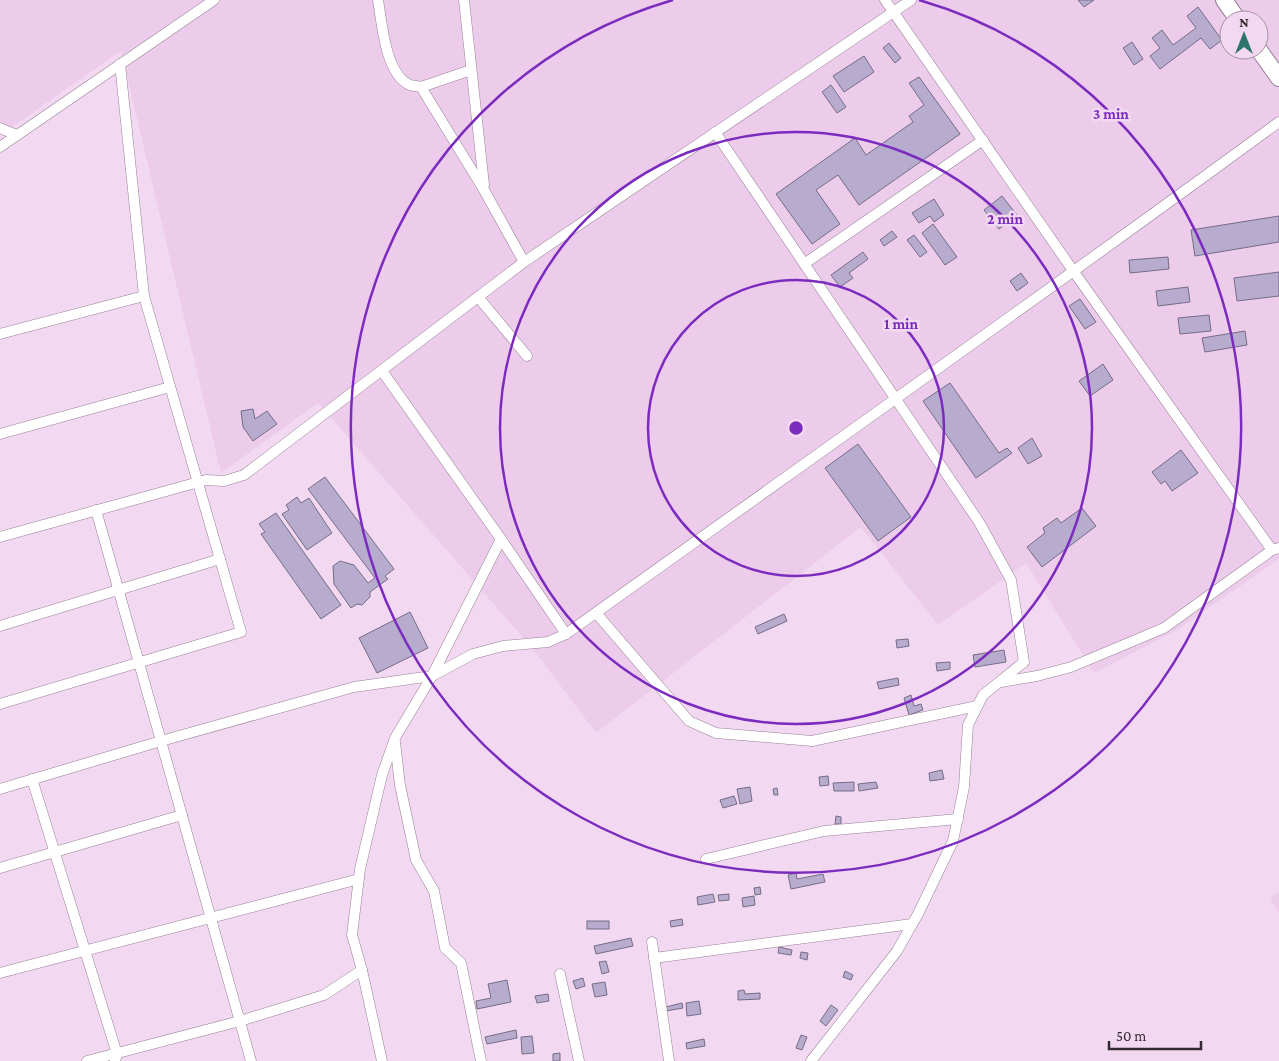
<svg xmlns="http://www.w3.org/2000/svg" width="1279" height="1061" viewBox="0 0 1279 1061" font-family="'Crimson Pro',serif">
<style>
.built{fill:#ecccea;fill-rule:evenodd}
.building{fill:#b7acce;stroke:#756c87}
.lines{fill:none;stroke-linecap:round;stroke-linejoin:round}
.minor-casing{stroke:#978096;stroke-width:11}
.trunk-casing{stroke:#978096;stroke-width:18}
.minor{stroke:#fff;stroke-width:10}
.trunk{stroke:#fff;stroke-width:16}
.ring{fill:none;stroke:#7b2cbf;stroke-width:2.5}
.centre{fill:#7b2cbf;stroke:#f2d8f0;stroke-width:2.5}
.ring-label{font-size:15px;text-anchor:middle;font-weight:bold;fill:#7b2cbf;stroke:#f2d8f0;stroke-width:5;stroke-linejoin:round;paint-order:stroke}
</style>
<rect width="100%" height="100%" fill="#f2d8f0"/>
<g class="built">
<path d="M0,0H1279V559L1177,630L1094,673L1026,563L938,625L861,527L596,733L533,649L318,403L221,473L121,51L0,135ZM1229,20H1259V50H1229Z"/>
<polygon points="1279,892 1279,913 1270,898"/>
</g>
<g class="building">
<polygon points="1078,0 1094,0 1084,7"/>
<polygon points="1198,7 1222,40 1210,49 1201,38 1160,69 1150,56 1160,48 1152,38 1162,30 1173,45 1196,28 1187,16"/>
<polygon points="1132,42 1143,59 1134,65 1123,48"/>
<polygon points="889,43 901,58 895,63 883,48"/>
<polygon points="864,56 874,72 844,92 833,76"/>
<polygon points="919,77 960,134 859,205 838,175 816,190 840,224 812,244 776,194 855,138 866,155 913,122 909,116 924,105 909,83"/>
<polygon points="831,85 846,107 837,113 822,92"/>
<polygon points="1002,196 1017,215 999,229 984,210"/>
<polygon points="934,199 944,215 934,222 930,216 919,223 912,213"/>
<polygon points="1279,216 1279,242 1195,256 1191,230"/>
<polygon points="933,224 957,257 945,265 922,233"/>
<polygon points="892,231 897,237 884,246 880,240"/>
<polygon points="914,235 927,252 920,257 907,240"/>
<polygon points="863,252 868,259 849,273 853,278 840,287 831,275"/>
<polygon points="1168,257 1169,269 1130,273 1129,260"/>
<polygon points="1279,272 1279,296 1237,301 1234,278"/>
<polygon points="1021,273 1028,283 1017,291 1010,281"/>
<polygon points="1188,287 1190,302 1158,306 1156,291"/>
<polygon points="1080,299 1096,322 1085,329 1069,306"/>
<polygon points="1209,315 1211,331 1180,334 1178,318"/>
<polygon points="1245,331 1247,345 1205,352 1202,338"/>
<polygon points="1103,364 1113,380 1090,396 1079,381"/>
<polygon points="950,383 999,453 1007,448 1012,453 976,478 923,401"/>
<polygon points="253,409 255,419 267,411 277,424 253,441 243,427 241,411"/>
<polygon points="1032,438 1042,456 1028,464 1018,448"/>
<polygon points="858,444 911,517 878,541 825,468"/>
<polygon points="1181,450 1198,473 1172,491 1165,481 1161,484 1152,472"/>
<polygon points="325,477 394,569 385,576 388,579 370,592 370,597 362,605 357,604 351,608 334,584 333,566 340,561 354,565 368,583 375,578 308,489"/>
<polygon points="297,497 301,503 309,498 332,533 307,550 282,514 289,510 286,505"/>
<polygon points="1082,508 1096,526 1042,567 1027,547 1045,533 1043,528 1057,518 1061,523"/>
<polygon points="276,513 341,605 321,619 261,534 265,532 259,524"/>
<polygon points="410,612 428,648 377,673 359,638"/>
<polygon points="784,614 787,621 758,634 755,627"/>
<polygon points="908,639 909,646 897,648 896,640"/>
<polygon points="1004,650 1006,662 975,667 973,655"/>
<polygon points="950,662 950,669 937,671 936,663"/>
<polygon points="898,678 899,685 879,689 877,682"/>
<polygon points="911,695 914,706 921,704 923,710 909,715 904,698"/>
<polygon points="942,770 944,779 930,781 929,773"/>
<polygon points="828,776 829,785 820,786 819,777"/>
<polygon points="854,782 854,791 834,791 833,783"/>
<polygon points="876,782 878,788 859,791 858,784"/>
<polygon points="750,787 752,801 740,804 737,789"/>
<polygon points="777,788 778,795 774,795 773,789"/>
<polygon points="734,796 737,804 723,808 720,800"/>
<polygon points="836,816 841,817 841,824 835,824"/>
<polygon points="796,873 797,879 823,874 825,882 791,889 788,875"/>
<polygon points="760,887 761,894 755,895 754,888"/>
<polygon points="713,894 715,902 698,905 697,897"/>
<polygon points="729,894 729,900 719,901 718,895"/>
<polygon points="754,896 755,905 743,907 742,898"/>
<polygon points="682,919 683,925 671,927 670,921"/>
<rect x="587" y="921" width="22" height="8"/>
<polygon points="631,938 633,946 596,954 594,946"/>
<polygon points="779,947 792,950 791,955 778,953"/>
<polygon points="801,952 808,953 807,960 800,958"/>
<polygon points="606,961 609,972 602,974 599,962"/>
<polygon points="845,971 853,975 851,980 843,977"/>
<polygon points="583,978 585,986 576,989 573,981"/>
<polygon points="507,980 511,1002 477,1009 476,1001 491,998 488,984"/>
<polygon points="605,982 607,995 595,997 592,984"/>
<polygon points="744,990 745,994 760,993 760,999 738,1000 738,991"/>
<polygon points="548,994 549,1001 537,1003 535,996"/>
<polygon points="699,1001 701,1014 687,1016 686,1003"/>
<polygon points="682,1003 683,1008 666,1011 666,1007"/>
<polygon points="831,1005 838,1010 826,1026 820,1021"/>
<polygon points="516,1030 517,1038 487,1044 485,1037"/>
<polygon points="801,1035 807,1037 802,1050 796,1048"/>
<polygon points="532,1036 534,1053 522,1054 521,1037"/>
<polygon points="704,1039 705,1046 687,1049 686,1043"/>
<polygon points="560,1053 560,1061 553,1061 553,1054"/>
</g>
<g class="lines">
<g class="minor-casing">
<g id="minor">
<path d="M378,0C382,23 385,74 410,85C413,86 418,86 421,87L484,190L524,262"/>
<polyline points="464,0 484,185"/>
<polyline points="885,0 1074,272 1272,550 1279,548"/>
<polyline points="421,87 471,70"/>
<polyline points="0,128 17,135"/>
<polyline points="715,132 979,522 1011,580 1024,662 983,695 968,725 964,787 953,841 918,914 897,951 811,1061"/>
<polyline points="0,147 214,0"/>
<polyline points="804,264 983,140"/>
<polyline points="478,297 527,356"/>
<polyline points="0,334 144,296"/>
<polyline points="382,371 501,539 566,634"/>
<polyline points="0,434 170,387"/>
<polyline points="96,510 251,1061"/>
<polyline points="0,537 206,480 224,481 244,475 524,262 911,0"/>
<polyline points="596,613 689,721 716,733 812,741 977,706"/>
<polyline points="0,626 220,559"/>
<polyline points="1001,682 1037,676 1071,667 1164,628 1272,550"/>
<polyline points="0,704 241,632 144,296 120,64"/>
<polyline points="395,742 400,785 416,860 434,891 445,948 461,963 481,1061"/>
<polyline points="32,779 117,1054 115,1061"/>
<path d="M0,789L161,741L354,687L432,676L473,654L503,646L548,642L566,634C804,464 1043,295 1279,122"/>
<polyline points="706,859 824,831 958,819"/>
<polyline points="0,868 182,815"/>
<polyline points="652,942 669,1061"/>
<polyline points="654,958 912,924"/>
<polyline points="0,973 359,879"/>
<polyline points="560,974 579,1061"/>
<polyline points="87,1061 240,1021 324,995 362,970"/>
<polyline points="382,1061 362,970 352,935 360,869 382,775 395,738 432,676 501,539"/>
</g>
</g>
<g class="trunk-casing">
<g id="trunk">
<polyline points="1224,0 1238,20"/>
<polyline points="1259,50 1279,78"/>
</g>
</g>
<use href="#minor" class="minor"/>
<use href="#trunk" class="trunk"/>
</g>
<g class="ring">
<circle cx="796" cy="428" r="148"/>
<circle cx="796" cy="428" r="296"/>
<path d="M919 0A445 445 0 1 1 673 0"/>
</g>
<circle cx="796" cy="428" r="8" class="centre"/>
<g class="ring-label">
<text x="1111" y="119">3 min</text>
<text x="1005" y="224">2 min</text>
<text x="901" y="329">1 min</text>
</g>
<g transform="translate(1244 35)"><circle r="24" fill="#f2d8f0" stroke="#a692a4"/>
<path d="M0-4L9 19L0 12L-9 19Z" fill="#2c746c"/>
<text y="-8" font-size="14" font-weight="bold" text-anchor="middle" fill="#342a33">N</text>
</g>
<path d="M1109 1041v8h92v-8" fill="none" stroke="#342a33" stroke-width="2.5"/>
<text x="1116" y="1041" font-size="15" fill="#342a33" stroke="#f2d8f0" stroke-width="4" paint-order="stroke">50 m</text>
</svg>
